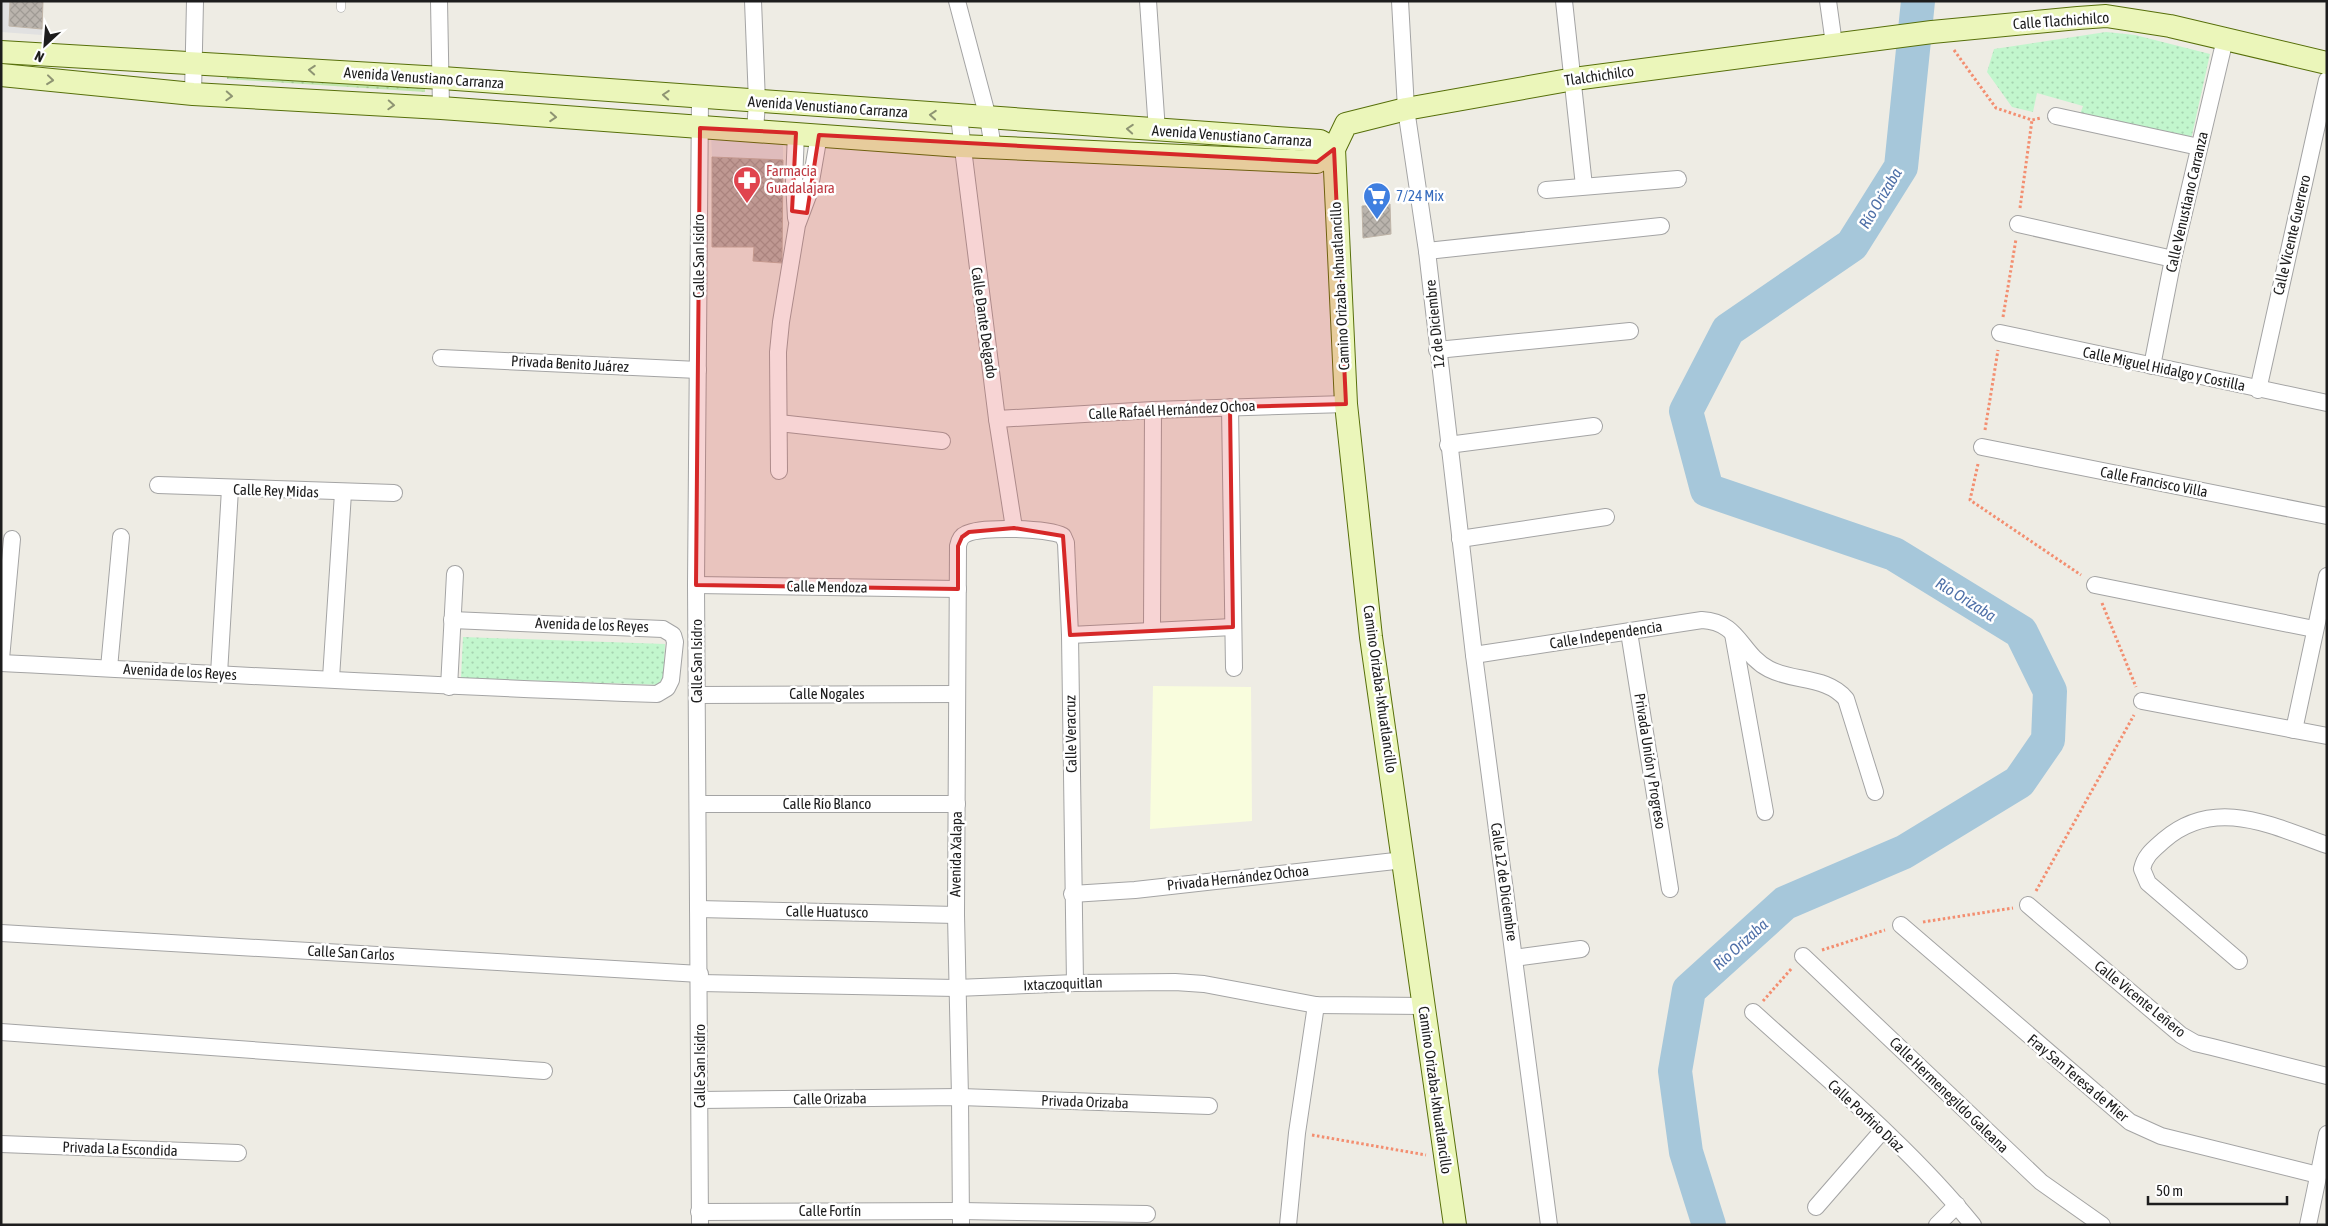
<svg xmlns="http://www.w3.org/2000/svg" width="2328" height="1226" viewBox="0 0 2328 1226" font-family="'Asap Condensed',sans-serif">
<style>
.education{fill:#f9fddd}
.grass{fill:url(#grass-dots)}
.park{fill:url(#park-dots)}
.parking{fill:#e1e1e1}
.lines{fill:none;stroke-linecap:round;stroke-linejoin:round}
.river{stroke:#a6c7da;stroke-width:34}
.building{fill:url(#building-cross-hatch);stroke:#bfb4a7}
.lane-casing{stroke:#a4a4a4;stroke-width:9}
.street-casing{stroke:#a4a4a4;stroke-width:18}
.secondary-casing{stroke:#576f0a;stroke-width:24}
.path{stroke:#f38e70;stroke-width:3;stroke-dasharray:2.5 2.5;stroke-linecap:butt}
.lane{stroke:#fff;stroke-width:8}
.street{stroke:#fff;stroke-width:16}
.secondary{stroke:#ebf6ba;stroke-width:22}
.oneway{stroke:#8e9473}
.marked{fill:#d62828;fill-opacity:0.2;stroke:#d62828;stroke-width:4;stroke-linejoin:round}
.labels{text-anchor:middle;stroke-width:5;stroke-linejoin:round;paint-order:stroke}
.street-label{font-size:15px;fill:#1d1d1d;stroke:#fff}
.health-label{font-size:15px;fill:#be3a42;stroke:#fff;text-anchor:start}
.shop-label{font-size:15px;fill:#366cbe;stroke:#fff;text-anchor:start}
.water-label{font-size:16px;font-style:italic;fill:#4f70a8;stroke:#fff}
</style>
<defs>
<pattern id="grass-dots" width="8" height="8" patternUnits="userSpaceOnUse" patternTransform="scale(1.25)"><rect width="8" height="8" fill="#c1e6ac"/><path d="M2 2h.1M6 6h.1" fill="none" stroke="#a5c594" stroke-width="1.8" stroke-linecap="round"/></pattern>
<pattern id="park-dots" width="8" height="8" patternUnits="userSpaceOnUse" patternTransform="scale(1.25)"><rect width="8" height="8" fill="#c2f6cd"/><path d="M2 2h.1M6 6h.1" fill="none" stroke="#a6d2b0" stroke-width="1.8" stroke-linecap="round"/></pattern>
<pattern id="building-cross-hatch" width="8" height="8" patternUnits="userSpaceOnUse" patternTransform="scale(1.25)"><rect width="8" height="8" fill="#bab4ad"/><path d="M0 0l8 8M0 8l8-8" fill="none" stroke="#9f9a94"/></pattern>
</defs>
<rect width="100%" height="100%" fill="#eeece4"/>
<polygon class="education" points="1153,686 1251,687 1252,821 1150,829"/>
<polygon class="grass" points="227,75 425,88 425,92 227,79"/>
<g class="park">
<polygon points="2106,32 2135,35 2210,54 2190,144 2079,117 2083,106 2037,93 2033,112 2012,107 1987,72 1994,49"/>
<polygon points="463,637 665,644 663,685 461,678"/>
</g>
<g class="parking">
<polygon points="1,1 10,1 9,26 42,29 42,35 1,32"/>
<polygon points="711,133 783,136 783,160 712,157"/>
</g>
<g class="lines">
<polyline class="river" points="1709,1225 1686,1152 1675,1071 1689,990 1785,903 1904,852 2019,782 2048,740 2050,691 2021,632 1894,554 1707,490 1686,411 1728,330 1852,245 1901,167 1918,1"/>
</g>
<g class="building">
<polygon points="10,1 43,1 42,29 9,26"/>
<polygon points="712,157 783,160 782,263 753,261 754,247 712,247"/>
<polygon points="1390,204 1391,234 1363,238 1362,206"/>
</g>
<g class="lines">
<g class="lane-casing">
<polyline id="lane" points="341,1 341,8"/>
</g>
<g class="street-casing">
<g id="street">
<polyline points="439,1 441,108"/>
<polyline points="753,1 757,102 755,131"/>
<polyline points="957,1 988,118 993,147"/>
<polyline points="1148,1 1157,131"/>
<polyline points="1400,1 1406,109 1427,251 1474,655 1549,1225"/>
<polyline points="1564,1 1584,186"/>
<polyline points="1828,1 1834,44"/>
<polyline points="193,94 195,1"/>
<polyline points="2056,116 2199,147"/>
<polyline points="959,117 997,419 1014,528"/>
<polyline points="1546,190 1678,179"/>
<polyline points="796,218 794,182 796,133"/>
<polyline points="2018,224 2173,259"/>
<polyline points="1427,251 1661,226"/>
<polyline points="2000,333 2327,403"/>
<polyline points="1437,350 1630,331"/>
<polyline points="441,358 698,370"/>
<polyline points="2152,366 2173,259 2225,39"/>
<polyline points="2258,390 2327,80"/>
<polyline points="1230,407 1234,668"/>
<polyline points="997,419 1153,410 1346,404"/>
<polyline points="779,423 942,441"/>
<polyline points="1448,445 1594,426"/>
<polyline points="1982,447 2327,516"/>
<polyline points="779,471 778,352 781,322 797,225 809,193 819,135"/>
<polyline points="158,485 394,493"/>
<polyline points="1460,539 1606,517"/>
<polyline points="696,585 958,589"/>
<polyline points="2095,585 2314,629"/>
<polyline points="1152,630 1153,410"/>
<polyline points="1629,632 1670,889"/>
<polyline points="1733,634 1765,812"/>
<polyline points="1070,635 1233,627"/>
<path d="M1474,655L1702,620C1740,622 1740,654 1769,669C1794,682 1827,676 1846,699L1875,792"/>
<polyline points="1,659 12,539"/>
<path d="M1,663C220,674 438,687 657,694L667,688L671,680L675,642L673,635L663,629L452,620"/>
<polyline points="109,668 121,537"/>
<polyline points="219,674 230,489"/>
<polyline points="331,678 343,493"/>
<polyline points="449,687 455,574"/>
<polyline points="697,695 957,694"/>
<polyline points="2142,701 2327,736"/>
<polyline points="2294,730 2327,576"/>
<polyline points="698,804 957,804"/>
<polyline points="1072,894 1135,890 1404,860"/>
<polyline points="2028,905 2181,1035 2195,1043 2212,1047 2327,1076"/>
<polyline points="698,909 956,915"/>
<polyline points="1901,925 2130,1122 2161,1136 2318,1175"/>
<polyline points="1,933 700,974"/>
<polyline points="1803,956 2041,1182 2102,1225"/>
<polyline points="1514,958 1581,949"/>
<path d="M2239,961L2148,883L2142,869C2145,855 2154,849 2164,840C2215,796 2272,826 2327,845"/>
<polyline points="700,983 956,988 1075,983 1175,982 1204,984 1316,1005 1424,1006"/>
<path d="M1753,1012C1828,1080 1909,1146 1973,1225"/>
<polyline points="1,1032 544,1071"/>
<polyline points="700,1100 960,1097 1209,1106"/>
<polyline points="1,1144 238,1153"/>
<polyline points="1816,1207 1883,1130"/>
<polyline points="699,1212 961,1211 1147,1214"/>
<polyline points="700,1225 696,585 700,98"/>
<path d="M961,1225L960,1097L956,915L958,546C959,541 961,536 966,534C981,526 1048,528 1063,536L1066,543L1070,635L1075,983"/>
<polyline points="1288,1225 1297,1133 1316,1005"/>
<polyline points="1937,1225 1957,1205"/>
<polyline points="2308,1225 2327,1134"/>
</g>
</g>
<g class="secondary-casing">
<g id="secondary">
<polyline points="1,52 442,78 1320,141 1334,149"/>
<polyline points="1,75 193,94 441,108 961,146 1317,162 1334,149 1346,124 1406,109 1574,79 1932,32 2078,18 2106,16 2170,26 2327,63"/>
<polyline points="1334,149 1346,404 1371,637 1455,1225"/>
</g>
</g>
<g class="path">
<polyline points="1954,50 1996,108 2032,120 2041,118"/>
<polyline points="2020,208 2032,120"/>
<polyline points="2003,317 2016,239"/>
<polyline points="1985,430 1998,350"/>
<polyline points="1978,464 1970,500 2081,575"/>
<polyline points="2102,603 2136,687"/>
<polyline points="2036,891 2134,715"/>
<polyline points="1923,922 2013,908"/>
<polyline points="1822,950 1885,930"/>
<polyline points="1763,1001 1792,968"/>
<polyline points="1312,1135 1426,1155"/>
</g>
<use href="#lane" class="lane"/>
<use href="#street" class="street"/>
<use href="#secondary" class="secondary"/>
</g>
<defs><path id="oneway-chevron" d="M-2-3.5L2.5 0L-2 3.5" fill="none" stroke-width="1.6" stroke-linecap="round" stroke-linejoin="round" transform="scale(1.25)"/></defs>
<g class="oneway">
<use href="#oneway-chevron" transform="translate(312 70) rotate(-176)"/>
<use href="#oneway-chevron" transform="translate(50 80) rotate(6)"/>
<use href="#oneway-chevron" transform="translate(666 95) rotate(-176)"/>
<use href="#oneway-chevron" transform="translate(229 96) rotate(3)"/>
<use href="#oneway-chevron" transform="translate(391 105) rotate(3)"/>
<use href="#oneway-chevron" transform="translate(933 115) rotate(-176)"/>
<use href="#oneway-chevron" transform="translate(553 117) rotate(4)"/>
<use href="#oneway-chevron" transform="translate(1130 129) rotate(-176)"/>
</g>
<path class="marked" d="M700,128L796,133L792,211L807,213L819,135L1317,162L1334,149L1346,404L1230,407L1233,627L1070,635L1063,536L1014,528L969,532L962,537L958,546V589L696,585Z"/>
<defs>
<g id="pharmacy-pin" transform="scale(1.4375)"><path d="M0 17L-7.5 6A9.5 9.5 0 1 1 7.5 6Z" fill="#e0444e" stroke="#fff"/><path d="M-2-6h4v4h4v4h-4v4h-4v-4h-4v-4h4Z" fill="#fff"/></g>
<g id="supermarket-pin" transform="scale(1.4375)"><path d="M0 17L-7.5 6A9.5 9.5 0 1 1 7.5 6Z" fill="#3f7fe0" stroke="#fff"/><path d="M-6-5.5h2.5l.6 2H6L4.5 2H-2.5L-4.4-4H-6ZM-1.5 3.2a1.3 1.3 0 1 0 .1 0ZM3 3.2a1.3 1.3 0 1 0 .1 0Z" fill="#fff"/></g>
</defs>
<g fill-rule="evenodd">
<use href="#pharmacy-pin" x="747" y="180"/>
<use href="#supermarket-pin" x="1377" y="196"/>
</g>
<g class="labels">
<g class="street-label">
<text transform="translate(2061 21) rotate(-4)" y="5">Calle Tlachichilco</text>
<text transform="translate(1599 76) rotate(-8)" y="5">Tlalchichilco</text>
<text transform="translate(424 78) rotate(4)" y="5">Avenida Venustiano Carranza</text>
<text transform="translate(828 107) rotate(4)" y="5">Avenida Venustiano Carranza</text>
<text transform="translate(1232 136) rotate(4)" y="5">Avenida Venustiano Carranza</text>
<text transform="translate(2187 202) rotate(-77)" y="5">Calle Venustiano Carranza</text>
<text transform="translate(2292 235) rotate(-77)" y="5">Calle Vicente Guerrero</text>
<text transform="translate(699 256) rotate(-90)" y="5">Calle San Isidro</text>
<text transform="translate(1340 286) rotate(-93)" y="5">Camino Orizaba-Ixhuatlancillo</text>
<text transform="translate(984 323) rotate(82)" y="5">Calle Dante Delgado</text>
<text transform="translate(1435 324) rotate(-96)" y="5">12 de Diciembre</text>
<text transform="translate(570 364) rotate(3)" y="5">Privada Benito Juárez</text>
<text transform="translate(2164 369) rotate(12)" y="5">Calle Miguel Hidalgo y Costilla</text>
<text transform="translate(1172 410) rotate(-3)" y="5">Calle Rafaél Hernández Ochoa</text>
<text transform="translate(2154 482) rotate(11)" y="5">Calle Francisco Villa</text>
<text transform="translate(276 491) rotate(2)" y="5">Calle Rey Midas</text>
<text transform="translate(827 587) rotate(1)" y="5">Calle Mendoza</text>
<text transform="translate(592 625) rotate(2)" y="5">Avenida de los Reyes</text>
<text transform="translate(1606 635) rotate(-9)" y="5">Calle Independencia</text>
<text transform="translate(697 661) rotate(-90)" y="5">Calle San Isidro</text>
<text transform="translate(180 672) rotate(3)" y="5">Avenida de los Reyes</text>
<text transform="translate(1380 689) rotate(82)" y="5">Camino Orizaba-Ixhuatlancillo</text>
<text x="827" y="699">Calle Nogales</text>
<text transform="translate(1071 734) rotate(-91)" y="5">Calle Veracruz</text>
<text transform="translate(1650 761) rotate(81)" y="5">Privada Unión y Progreso</text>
<text x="827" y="809">Calle Río Blanco</text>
<text transform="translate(956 854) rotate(-89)" y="5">Avenida Xalapa</text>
<text transform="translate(1238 878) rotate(-6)" y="5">Privada Hernández Ochoa</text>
<text transform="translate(1504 882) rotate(82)" y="5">Calle 12 de Diciembre</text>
<text transform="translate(827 912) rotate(1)" y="5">Calle Huatusco</text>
<text transform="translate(351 953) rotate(3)" y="5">Calle San Carlos</text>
<text transform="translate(1063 984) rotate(-2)" y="5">Ixtaczoquitlan</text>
<text transform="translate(2140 999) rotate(39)" y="5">Calle Vicente Leñero</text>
<text transform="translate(700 1066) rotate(-90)" y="5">Calle San Isidro</text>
<text transform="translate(2078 1078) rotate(40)" y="5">Fray San Teresa de Mier</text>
<text transform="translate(1435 1090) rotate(82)" y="5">Camino Orizaba-Ixhuatlancillo</text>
<text transform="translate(1949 1095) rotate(44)" y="5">Calle Hermenegildo Galeana</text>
<text transform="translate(830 1099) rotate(-1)" y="5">Calle Orizaba</text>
<text transform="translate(1085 1102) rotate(2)" y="5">Privada Orizaba</text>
<text transform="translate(1866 1116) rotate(43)" y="5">Calle Porfirio Díaz</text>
<text transform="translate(120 1149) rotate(2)" y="5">Privada La Escondida</text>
<text x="830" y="1216">Calle Fortín</text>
</g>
<g class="health-label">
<text x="766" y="176">Farmacia<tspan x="766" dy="17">Guadalajara</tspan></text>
</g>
<g class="shop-label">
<text x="1396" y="201">7/24 Mix</text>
</g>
<g class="water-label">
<text transform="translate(1880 198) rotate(-59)" y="6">Río Orizaba</text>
<text transform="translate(1966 599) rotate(32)" y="6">Río Orizaba</text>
<text transform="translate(1740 944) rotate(-42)" y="6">Río Orizaba</text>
</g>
</g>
<rect width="2328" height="1226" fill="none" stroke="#1d1d1d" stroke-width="5"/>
<g transform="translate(45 45) rotate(206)" stroke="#ffffff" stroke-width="4" paint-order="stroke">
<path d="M0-4L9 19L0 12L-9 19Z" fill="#1d1d1d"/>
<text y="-8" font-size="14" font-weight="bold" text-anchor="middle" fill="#1d1d1d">N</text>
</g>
<path d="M2148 1196v8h139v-8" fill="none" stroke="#1d1d1d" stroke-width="2.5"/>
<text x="2156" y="1196" font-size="15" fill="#1d1d1d" stroke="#ffffff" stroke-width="4" paint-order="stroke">50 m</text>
</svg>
